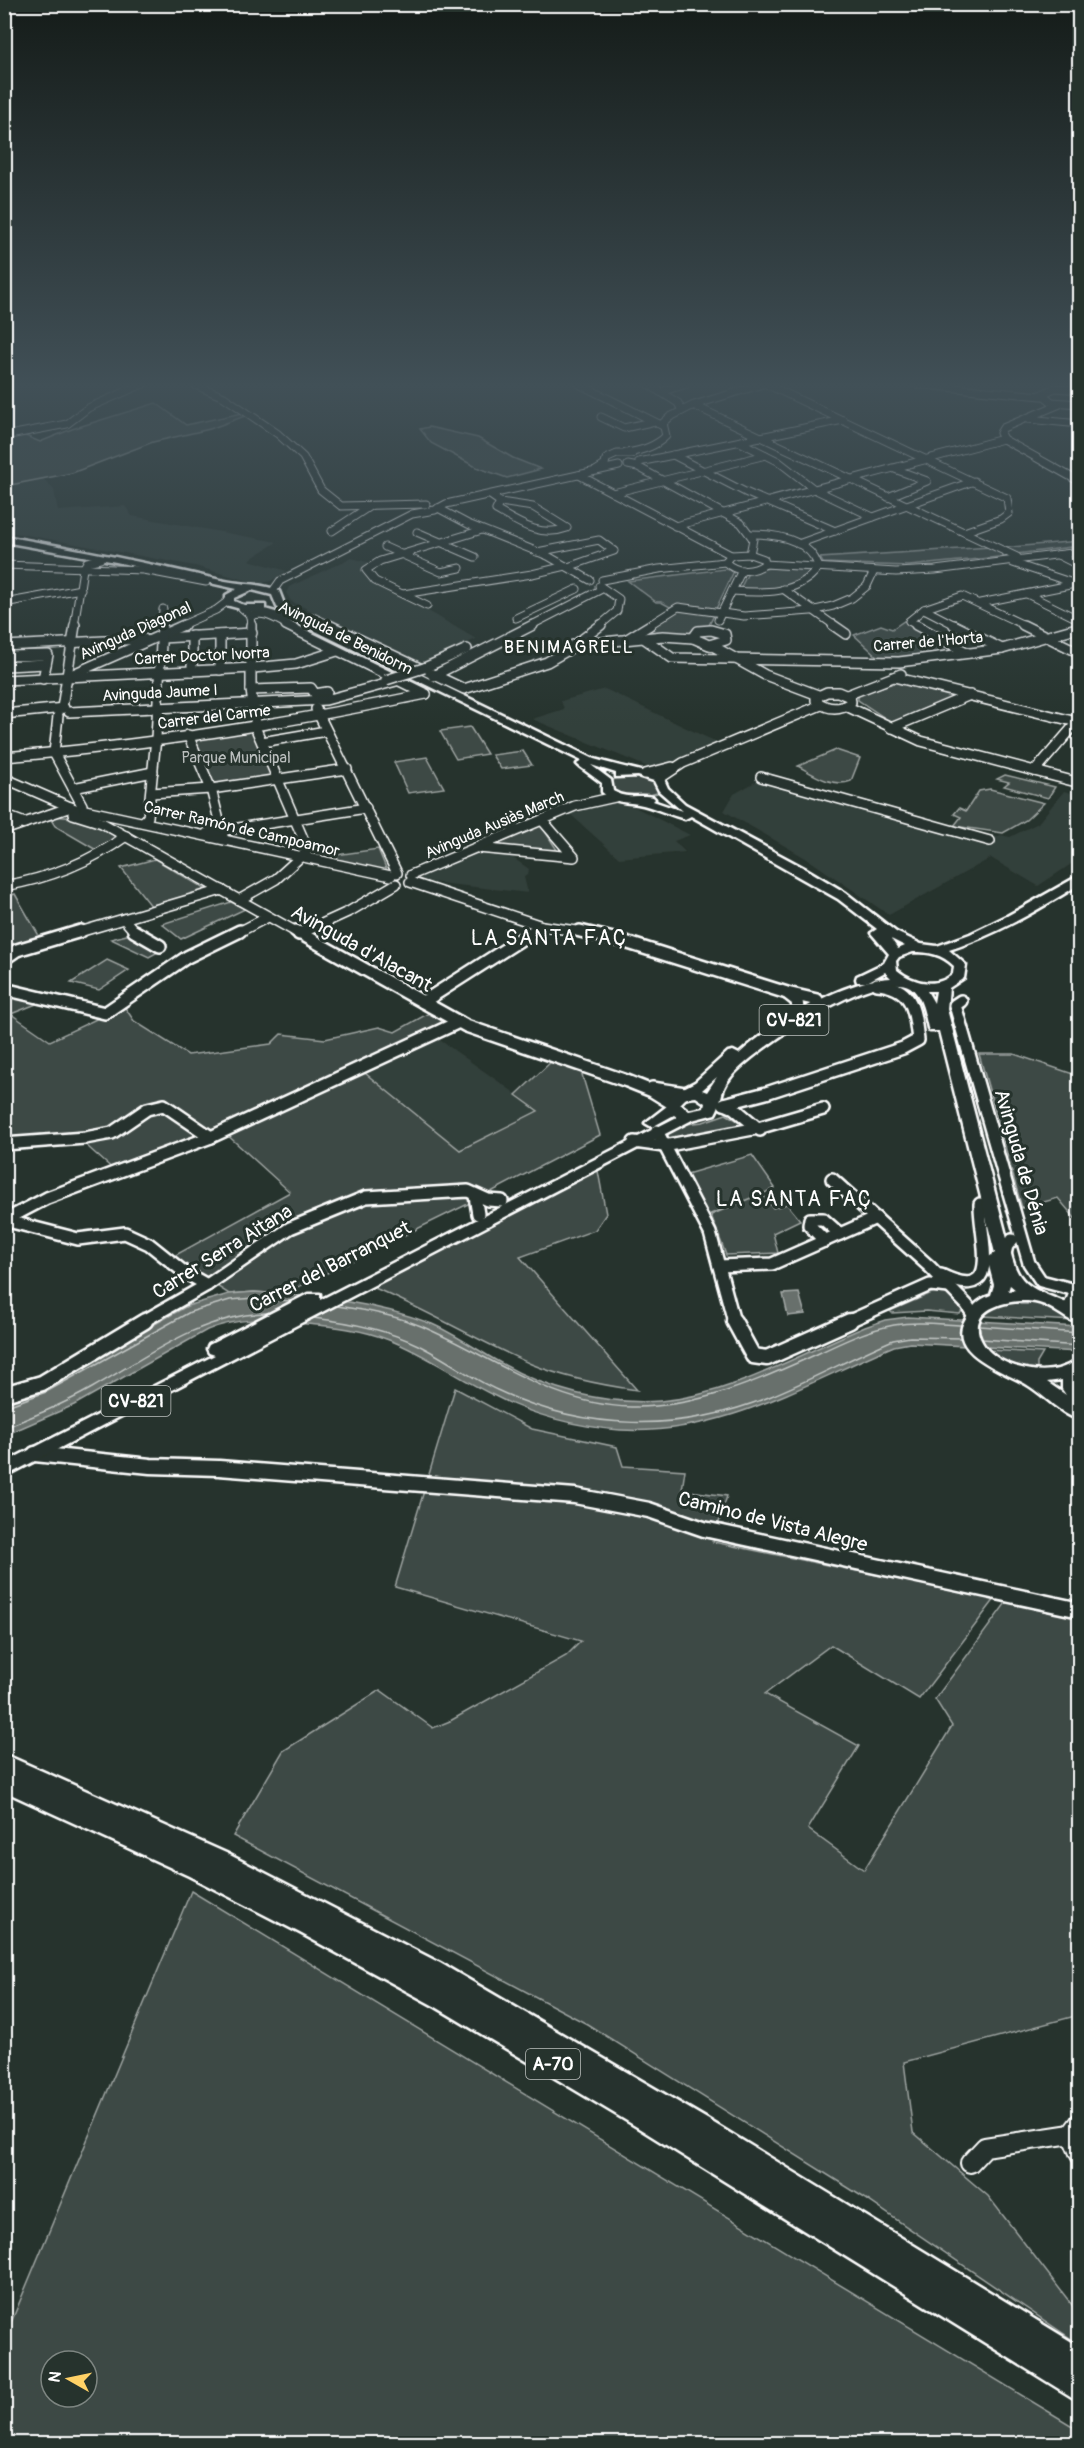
<svg xmlns="http://www.w3.org/2000/svg" width="1084" height="2448" viewBox="0 0 1084 2448" font-family="Pangolin,sans-serif">
<style>
.built{fill:#333f3a}
.green{fill:#3e4944;stroke:#9ea4a2;stroke-width:1.5;fill-rule:evenodd}
.water{fill:#67706c;stroke:#a4a9a7;stroke-width:1.5}
.lines{fill:none;stroke-linecap:round;stroke-linejoin:round}
.shore{stroke:#c2c6c4;stroke-width:1.5}
.minor-far4-casing{stroke:#fff;stroke-width:9}
.minor-far3-casing{stroke:#fff;stroke-width:12}
.minor-far2-casing{stroke:#fff;stroke-width:16}
.minor-far1-casing{stroke:#fff;stroke-width:19}
.minor-casing{stroke:#fff;stroke-width:22}
.major-casing{stroke:#fff;stroke-width:5}
.highway-casing{stroke:#fff;stroke-width:5}
.minor-far4{stroke:#26332d;stroke-width:7}
.minor-far3{stroke:#26332d;stroke-width:9}
.minor-far2{stroke:#26332d;stroke-width:11}
.minor-far1{stroke:#26332d;stroke-width:14}
.minor{stroke:#26332d;stroke-width:18}
.major{fill:#26332d;fill-rule:evenodd}
.highway{fill:#26332d;fill-rule:evenodd}
.minor-bridge-casing{stroke:#fff;stroke-width:12;stroke-linecap:butt}
.minor-bridge{stroke:#26332d;stroke-width:9}
.labels{text-anchor:middle;stroke-width:6;stroke-linejoin:round;paint-order:stroke}
.far-street-label{font-size:16px;fill:#fff;stroke:#26332d}
.far-park-label{font-size:16px;fill:#bbbfbe;stroke:#26332d}
.far-neighbourhood-label{font-size:18px;letter-spacing:1.5px;fill:#fff;stroke:#26332d}
.shield{fill:#26332d;stroke:#bec2c0;stroke-width:1.5}
.shield-label{font-size:18px;font-weight:bold;fill:#fff}
.street-label{font-size:20px;fill:#fff;stroke:#26332d}
.neighbourhood-label{font-size:21px;letter-spacing:1.5px;fill:#fff;stroke:#26332d}
</style>
<rect width="100%" height="100%" fill="#26332d"/>
<filter id="ink" filterUnits="userSpaceOnUse"><feTurbulence type="fractalNoise" baseFrequency=".0167" numOctaves="2"/><feDisplacementMap in="SourceGraphic" scale="12" xChannelSelector="R" yChannelSelector="G"/><feConvolveMatrix kernelMatrix="1 2 1 2 8 2 1 2 1" color-interpolation-filters="sRGB"/></filter>
<g filter="url(#ink)">
<g class="built">
<polygon points="42,477 54,490 58,511 125,506 132,516 277,542 249,560 287,571 271,581 259,584 195,566 5,531 4,486"/>
<polygon points="351,558 368,562 367,575 476,639 421,665 291,601 286,593 289,587"/>
<polygon points="605,689 682,726 719,743 678,761 650,768 532,719 564,709 561,701"/>
<polygon points="757,781 981,842 1001,835 1010,837 1038,823 1064,791 1079,795 1079,859 1038,886 991,858 889,915 809,860 724,811 734,794"/>
<polygon points="608,801 631,805 690,835 674,841 685,852 619,858 570,814"/>
<polygon points="477,851 506,853 529,869 528,875 524,877 528,893 421,881 422,875"/>
<polygon points="437,1038 539,1110 460,1150 361,1072"/>
</g>
<g class="green">
<polygon points="156,403 186,425 242,413 245,416 210,429 153,442 72,473 5,486 4,437 21,434 40,442 72,429"/>
<polygon points="429,427 478,438 513,458 541,469 507,478 476,467 431,443 420,429"/>
<polygon points="1079,541 1079,546 1016,554 1001,548"/>
<polygon points="991,547 1009,556 909,566 823,563 820,558"/>
<path d="M769,568L811,570C799,592 761,589 740,589L748,573Z"/>
<polygon points="725,569 734,571 715,611 675,605 670,607 661,602 656,602 628,581"/>
<polygon points="679,608 714,615 708,627 689,634 638,635"/>
<polygon points="904,621 955,649 949,652 897,660 880,659 854,635 881,625 892,629"/>
<polygon points="899,681 958,696 894,724 858,700 858,695"/>
<polygon points="256,727 277,779 211,789 188,735"/>
<polygon points="470,727 487,754 456,759 440,731"/>
<path d="M836,750L860,758L851,781C833,788 814,775 798,766Z"/>
<polygon points="523,751 532,765 501,769 492,755"/>
<polygon points="427,757 444,788 408,793 394,762"/>
<path d="M637,774L656,781L659,789L657,793L636,799L614,793L609,785C615,775 627,775 637,774Z"/>
<polygon points="1005,775 1055,787 1048,798 1004,786 1009,782 997,779"/>
<polygon points="990,789 1044,803 1026,820 1003,833 954,826 961,817 954,814 959,808 966,811 979,791"/>
<polygon points="54,816 84,819 115,836 98,851 55,826 50,818"/>
<polygon points="541,825 559,853 488,845"/>
<polygon points="378,849 388,873 315,858"/>
<polygon points="155,859 207,890 152,907 121,868"/>
<polygon points="15,894 41,939 5,953 5,897"/>
<polygon points="231,902 245,909 181,939 162,924"/>
<polygon points="138,932 167,947 149,957 111,939"/>
<polygon points="107,960 129,970 99,990 71,983"/>
<polygon points="5,993 44,1001 11,1014 50,1041 124,1006 134,1021 188,1055 271,1044 281,1034 325,1039 379,1027 395,1032 429,1013 448,1021 355,1065 460,1150 538,1111 516,1095 553,1060 581,1071 600,1135 470,1203 284,1294 254,1292 229,1294 172,1257 290,1192 224,1132 116,1172 78,1138 5,1144"/>
<polygon points="979,1054 1014,1054 1079,1076 1079,1223 1058,1198 1022,1208"/>
<polygon points="726,1114 745,1125 670,1140 667,1133 686,1124 703,1122"/>
<polygon points="752,1155 775,1188 762,1194 773,1208 787,1204 800,1220 773,1233 778,1253 726,1255 711,1215 751,1198 703,1217 680,1176"/>
<path d="M598,1171L606,1214L595,1230L520,1257L637,1390C601,1385 565,1378 531,1364C476,1340 425,1309 370,1286L560,1184Z"/>
<polygon points="941,1289 963,1309 960,1314 926,1311 892,1313 890,1311"/>
<polygon points="1018,1300 1020,1304 1029,1304 1030,1301 1046,1304 1075,1321 983,1316 997,1305"/>
<polygon points="987,1350 1043,1353 1037,1363 1037,1369 1033,1369 1033,1372 1004,1363"/>
<polygon points="455,1388 532,1429 617,1447 623,1466 685,1470 682,1490 727,1496 713,1542 995,1599 919,1699 831,1645 765,1694 859,1746 808,1829 864,1870 952,1726 935,1699 1008,1600 1079,1616 1079,2015 904,2062 913,2132 988,2196 1079,2314 1079,2344 863,2197 587,2024 233,1836 283,1751 380,1690 433,1728 450,1721 566,1656 581,1641 395,1587"/>
<path d="M191,1891L1079,2430V2443H5V2337ZM51,2361H87V2397H51Z"/>
</g>
<g class="water">
<path d="M254,1292C315,1296 375,1302 432,1324C455,1334 477,1350 499,1362C547,1390 605,1405 660,1401C733,1395 799,1354 865,1327L885,1320L908,1317L1079,1327V1352L910,1343L894,1346C804,1384 721,1436 620,1430C577,1427 531,1415 493,1395C458,1378 426,1354 389,1340C359,1328 328,1326 296,1323C262,1319 240,1317 207,1330L74,1405L5,1435V1402L43,1387L187,1306L229,1294Z"/>
<polygon points="799,1293 805,1314 788,1316 783,1294"/>
</g>
<g class="lines">
<g class="shore">
<path d="M337,1306C366,1310 394,1315 421,1326C492,1356 551,1405 631,1407C697,1408 758,1381 817,1354C842,1342 867,1330 894,1325C916,1321 939,1324 962,1325"/>
<path d="M313,1318C349,1322 385,1329 418,1345C445,1358 469,1377 497,1390C584,1431 680,1433 769,1397C811,1380 851,1358 893,1340L910,1337L961,1338"/>
<polyline points="980,1326 1080,1333"/>
<polyline points="982,1339 1080,1346"/>
<polyline points="4,1407 46,1392 190,1312 230,1300 254,1298 291,1301"/>
<path d="M4,1428C34,1416 64,1404 92,1388C148,1356 200,1315 267,1313"/>
</g>
<g class="minor-far4-casing">
<g id="minor-far4">
<polyline points="193,384 224,397 278,434 303,457 321,490 341,506 426,504"/>
<polyline points="579,384 663,426"/>
<polyline points="648,384 678,403 682,411"/>
<polyline points="766,384 1007,498 1009,513 1001,519 964,532"/>
<polyline points="914,384 1042,396"/>
<polyline points="1080,390 1055,388 1042,394 1052,402 1080,404"/>
<polyline points="660,392 687,384"/>
<polyline points="695,406 1017,557"/>
<polyline points="601,417 624,428 651,422"/>
<polyline points="1028,419 1080,424"/>
<polyline points="4,436 67,424 88,408 143,384"/>
<polyline points="1003,439 1000,433 1003,428 1060,404"/>
<polyline points="740,442 778,461 814,489 873,517"/>
<path d="M626,453C641,451 655,447 666,436L663,423L670,417L694,405L763,384"/>
<polyline points="673,455 745,492 835,531"/>
<polyline points="639,462 843,420"/>
<polyline points="628,465 638,467 741,523 753,539 750,554"/>
<polyline points="597,470 605,465 606,459 617,454 632,454"/>
<polyline points="579,475 731,555"/>
<polyline points="613,493 766,455"/>
<polyline points="490,495 500,502"/>
<polyline points="888,497 927,481 892,468"/>
<path d="M500,502L533,507L567,528C540,538 519,523 496,510Z"/>
<polyline points="438,508 468,524 548,556 590,580"/>
<polyline points="675,526 1003,439 1080,482"/>
<polyline points="332,531 370,506"/>
<polyline points="417,532 475,557"/>
<path d="M750,534C775,534 808,539 818,565"/>
<polyline points="798,544 974,481"/>
<polyline points="385,547 441,572 460,568"/>
<polyline points="537,552 599,540 614,551 568,567"/>
<polyline points="4,554 6,552"/>
<path d="M750,554L764,559L765,564C752,573 737,573 725,562L731,555Z"/>
<polyline points="1058,555 1080,566"/>
<polyline points="1013,563 1076,584"/>
<polyline points="765,564 896,572 935,570 1080,552"/>
<polyline points="4,565 143,570 206,582"/>
<polyline points="602,580 659,569 725,562"/>
<polyline points="783,589 835,626"/>
<polyline points="273,591 280,581 412,514 435,510 446,504 619,466"/>
<path d="M732,591C763,593 798,595 818,568"/>
<polyline points="403,594 532,574 566,566"/>
<polyline points="1027,594 1080,620"/>
<polyline points="4,603 81,589"/>
<polyline points="980,603 1075,584"/>
<polyline points="427,606 375,581 366,570 380,561 482,530"/>
<polyline points="242,608 250,615 251,626"/>
<polyline points="924,609 957,626"/>
<path d="M250,617C263,609 277,620 289,626"/>
<polyline points="313,617 332,626"/>
<polyline points="516,618 577,589"/>
<polyline points="718,620 742,570"/>
<polyline points="74,626 83,569 87,562 100,559"/>
<polyline points="162,626 163,609"/>
<polyline points="180,626 216,610 228,601"/>
<polyline points="530,626 600,590 599,586"/>
<polyline points="599,626 617,611 619,599 600,586"/>
<polyline points="648,626 678,607 744,616 811,611 833,606 852,598 867,586 874,571"/>
<polyline points="918,626 909,621 924,609 962,596 1026,626"/>
</g>
</g>
<g class="minor-far3-casing">
<g id="minor-far3">
<polyline points="286,625 426,694"/>
<polyline points="329,625 464,689 547,662 568,650 601,625"/>
<polyline points="833,625 846,634"/>
<polyline points="916,625 968,653"/>
<polyline points="954,625 1002,649"/>
<polyline points="1023,625 1080,653"/>
<polygon points="711,630 725,634 726,640 709,645 693,638 698,631"/>
<polyline points="220,635 220,670"/>
<polyline points="192,636 192,671"/>
<polyline points="161,638 252,633"/>
<polyline points="645,639 672,658 899,662 1002,649 1080,627"/>
<polyline points="624,641 650,625"/>
<polyline points="573,645 663,636 693,638"/>
<polyline points="711,645 765,675 818,695"/>
<polyline points="4,646 144,639"/>
<polyline points="4,661 7,661 8,656 48,655 43,679"/>
<polyline points="7,661 6,666 46,664"/>
<polyline points="424,668 467,649"/>
<polyline points="73,674 184,625"/>
<polyline points="433,676 533,625"/>
<polyline points="894,677 1077,722"/>
<polyline points="4,680 253,668 296,664 337,651"/>
<polyline points="251,690 311,688 315,694 327,692"/>
<path d="M827,692H838L850,697L851,702C839,711 827,709 816,701V697Z"/>
<polyline points="847,695 901,674"/>
<polyline points="846,706 921,741 1080,783"/>
<polyline points="62,708 75,625"/>
<polyline points="316,709 397,873"/>
<polyline points="69,712 326,700 400,680"/>
<polyline points="4,714 64,708"/>
<polyline points="58,716 54,753 82,805 81,808"/>
<polyline points="891,728 970,695"/>
<polyline points="188,735 211,789 223,836"/>
<polyline points="262,742 326,731"/>
<path d="M4,757C146,746 287,723 426,694"/>
<polyline points="1035,771 1080,719"/>
<polyline points="645,774 672,767"/>
<polyline points="761,777 990,841"/>
<polyline points="4,778 75,809"/>
<polyline points="659,779 683,763 821,705"/>
<polyline points="73,788 153,772"/>
<polyline points="151,793 211,789 347,769"/>
<polyline points="75,809 73,814 102,823 298,933"/>
<polyline points="85,810 391,876"/>
<polyline points="4,815 25,823"/>
<polyline points="143,822 148,817 156,738 162,625"/>
<polyline points="4,830 71,807"/>
<polyline points="207,833 366,808"/>
<polyline points="478,848 574,857 542,820"/>
<polyline points="411,875 575,806 615,797"/>
<polyline points="410,882 542,926 590,933"/>
<path d="M4,886C50,878 89,863 126,836"/>
<polyline points="239,900 276,879 308,850 256,729 251,690 251,625"/>
<polyline points="124,919 136,933"/>
<polyline points="76,933 222,890"/>
<polyline points="237,933 268,917"/>
<polyline points="302,933 350,911 396,884"/>
<polyline points="532,933 542,926"/>
</g>
</g>
<g class="minor-far2-casing">
<g id="minor-far2">
<polyline points="134,931 160,946"/>
<polyline points="296,931 466,1026 627,1081 652,1091 673,1104"/>
<polyline points="580,931 622,941 787,993 817,1000"/>
<polyline points="299,934 306,931"/>
<polyline points="4,959 17,950 81,931"/>
<polyline points="4,989 105,1013 187,957 240,931"/>
<polyline points="788,994 797,1001 798,1009"/>
<polyline points="961,1001 955,1005 1029,1263 1041,1281 1072,1289 1075,1293 1070,1306 1066,1308"/>
<polyline points="423,1002 534,931"/>
<polyline points="652,1088 685,1093"/>
<path d="M724,1104L766,1093L903,1048L918,1040C914,1009 913,987 877,984"/>
<polyline points="725,1104 734,1108 760,1130"/>
<polyline points="657,1131 710,1233 734,1322"/>
<polyline points="634,1142 664,1146 758,1128 823,1109"/>
<polyline points="4,1144 85,1138 112,1133 147,1109 164,1105 211,1137"/>
<polyline points="832,1179 930,1267 967,1305 974,1316"/>
<polyline points="475,1196 478,1214"/>
<polyline points="4,1220 78,1239 125,1233 149,1244 184,1272 207,1285"/>
<polyline points="5,1220 47,1198 211,1137 459,1022"/>
<polyline points="825,1241 809,1225 810,1219 823,1219 840,1234"/>
<polyline points="1004,1258 1007,1246 1012,1240"/>
<polyline points="719,1266 772,1264 876,1218"/>
<path d="M941,1275C1005,1306 979,1236 980,1204"/>
<polyline points="142,1322 207,1285 290,1228 366,1197 468,1191 488,1200 502,1201"/>
<polyline points="847,1322 930,1285 949,1287"/>
</g>
</g>
<g class="minor-far1-casing">
<g id="minor-far1">
<polyline points="734,1321 753,1356 767,1358 850,1321"/>
<polyline points="4,1394 42,1383 145,1321"/>
<polyline points="35,1454 150,1466 219,1468 575,1496 649,1510 704,1529 1080,1610"/>
</g>
</g>
<g class="minor-casing">
<g id="minor">
<polyline points="1071,2134 1080,2155"/>
<polyline points="970,2163 985,2147 1071,2134 1080,2122"/>
</g>
</g>
<g class="major-casing">
<path id="major" d="M4,536C79,549 152,564 225,581C244,585 262,583 279,591L284,604L296,614L594,759C617,766 640,770 663,777L668,788L685,804L806,869L846,893L896,932L921,944L937,946L970,934L1007,916L1080,875V884C1038,910 996,935 949,950L966,965L964,978L949,988L947,1009L1012,1258C1014,1264 1016,1271 1020,1276C1032,1294 1062,1298 1080,1310V1324C1064,1320 1053,1305 1035,1302C1013,1298 965,1307 981,1340C993,1365 1034,1375 1058,1369C1065,1367 1072,1363 1080,1360V1420C1062,1415 1045,1396 1029,1386C1011,1374 945,1354 965,1320C972,1307 977,1300 991,1295L994,1285L987,1258L995,1253L939,1031H930L928,1028C925,1015 922,995 910,987C876,966 753,1050 731,1077C719,1091 723,1101 715,1114L692,1120L4,1477V1463L215,1355L209,1353L207,1349L209,1345L308,1294H320V1300L677,1117L674,1115L652,1127L645,1123L667,1106L666,1104L672,1094L695,1082L728,1052L733,1051L739,1054C774,1022 843,980 891,978L885,972L867,982H857L856,979L857,976L884,963L889,954L871,933L877,929L838,899L691,816L685,819C669,815 654,807 638,804C625,802 613,803 602,792V783L579,766L577,764L582,761L297,622L293,623L226,605V595L237,589L116,562L4,542ZM252,590L272,595L277,607L286,615L265,609V605H243L234,601V598ZM591,765L616,773V777L638,776L654,781L659,791L682,811L653,801L655,799L653,797C638,794 627,800 613,791L611,780ZM891,939L905,946L898,949ZM913,952C929,952 942,954 954,966L953,974C936,989 913,983 897,970L896,961L899,957ZM927,991H936L934,1003ZM717,1077L707,1092L702,1090ZM696,1097L705,1103L704,1108L689,1111L680,1104L686,1098ZM1010,1285L1016,1290L1008,1291ZM1062,1380V1389L1066,1395L1047,1382Z"/>
</g>
<g class="highway-casing">
<polygon id="highway" points="4,1754 226,1853 440,1963 707,2119 1080,2347 1080,2402 637,2127 436,2007 302,1934 189,1876 4,1791"/>
</g>
<use href="#minor-far4" class="minor-far4"/>
<use href="#minor-far3" class="minor-far3"/>
<use href="#minor-far2" class="minor-far2"/>
<use href="#minor-far1" class="minor-far1"/>
<use href="#minor" class="minor"/>
<use href="#major" class="major"/>
<use href="#highway" class="highway"/>
<g class="minor-bridge-casing">
<polyline id="minor-bridge" points="386,680 424,668"/>
</g>
<use href="#minor-bridge" class="minor-bridge"/>
</g>
</g>
<linearGradient id="sky" x2="0" y2="1"><stop stop-color="#151c19"/><stop offset="0.53" stop-color="#415057"/><stop offset="1" stop-color="#415057" stop-opacity="0"/></linearGradient>
<rect width="1084" height="727" fill="url(#sky)"/>
<g class="labels">
<g class="far-street-label">
<text transform="translate(135 630) rotate(-24)" y="6">Avinguda Diagonal</text>
<text transform="translate(346 637) rotate(26)" y="6">Avinguda de Benidorm</text>
<text transform="translate(928 641) rotate(-5)" y="6">Carrer de l'Horta</text>
<text transform="translate(202 655) rotate(-3)" y="6">Carrer Doctor Ivorra</text>
<text transform="translate(160 692) rotate(-3)" y="6">Avinguda Jaume I</text>
<text transform="translate(214 716) rotate(-7)" y="6">Carrer del Carme</text>
<text transform="translate(494 824) rotate(-23)" y="6">Avinguda Ausiàs March</text>
<text transform="translate(242 828) rotate(13)" y="6">Carrer Ramón de Campoamor</text>
</g>
<g class="far-park-label">
<text x="236" y="763">Parque Municipal</text>
</g>
<g class="far-neighbourhood-label">
<text x="569" y="653">BENIMAGRELL</text>
</g>
<g class="shield">
<rect x="759.5" y="1005" width="69" height="30" rx="4.5"/>
<rect x="101.5" y="1386" width="69" height="30" rx="4.5"/>
<rect x="526" y="2049" width="54" height="30" rx="4.5"/>
</g>
<g class="shield-label">
<text x="794" y="1026">CV-821</text>
<text x="136" y="1407">CV-821</text>
<text x="553" y="2070">A-70</text>
</g>
<g class="street-label">
<text transform="translate(362 948) rotate(29)" y="7">Avinguda d'Alacant</text>
<text transform="translate(1022 1162) rotate(74)" y="7">Avinguda de Dénia</text>
<text transform="translate(222 1251) rotate(-32)" y="7">Carrer Serra Aitana</text>
<text transform="translate(330 1266) rotate(-27)" y="7">Carrer del Barranquet</text>
<text transform="translate(773 1521) rotate(14)" y="7">Camino de Vista Alegre</text>
</g>
<g class="neighbourhood-label">
<text x="549" y="945">LA SANTA FAÇ</text>
<text x="794" y="1206">LA SANTA FAÇ</text>
</g>
</g>
<rect width="1084" height="2448" fill="none" stroke="#26332d" stroke-width="24"/>
<rect x="12" y="12" width="1060" height="2424" fill="none" stroke="#fff" stroke-width="2" filter="url(#ink)"/>
<g transform="translate(69 2379) rotate(279)"><circle r="28" fill="#26332d" stroke="#7d8581" stroke-width="1.5"/>
<path d="M0-4.5L10 22L0 15L-10 22Z" fill="#ffd166"/>
<text y="-9" font-size="16" font-weight="bold" text-anchor="middle" fill="#ffffff">N</text>
</g>
</svg>
